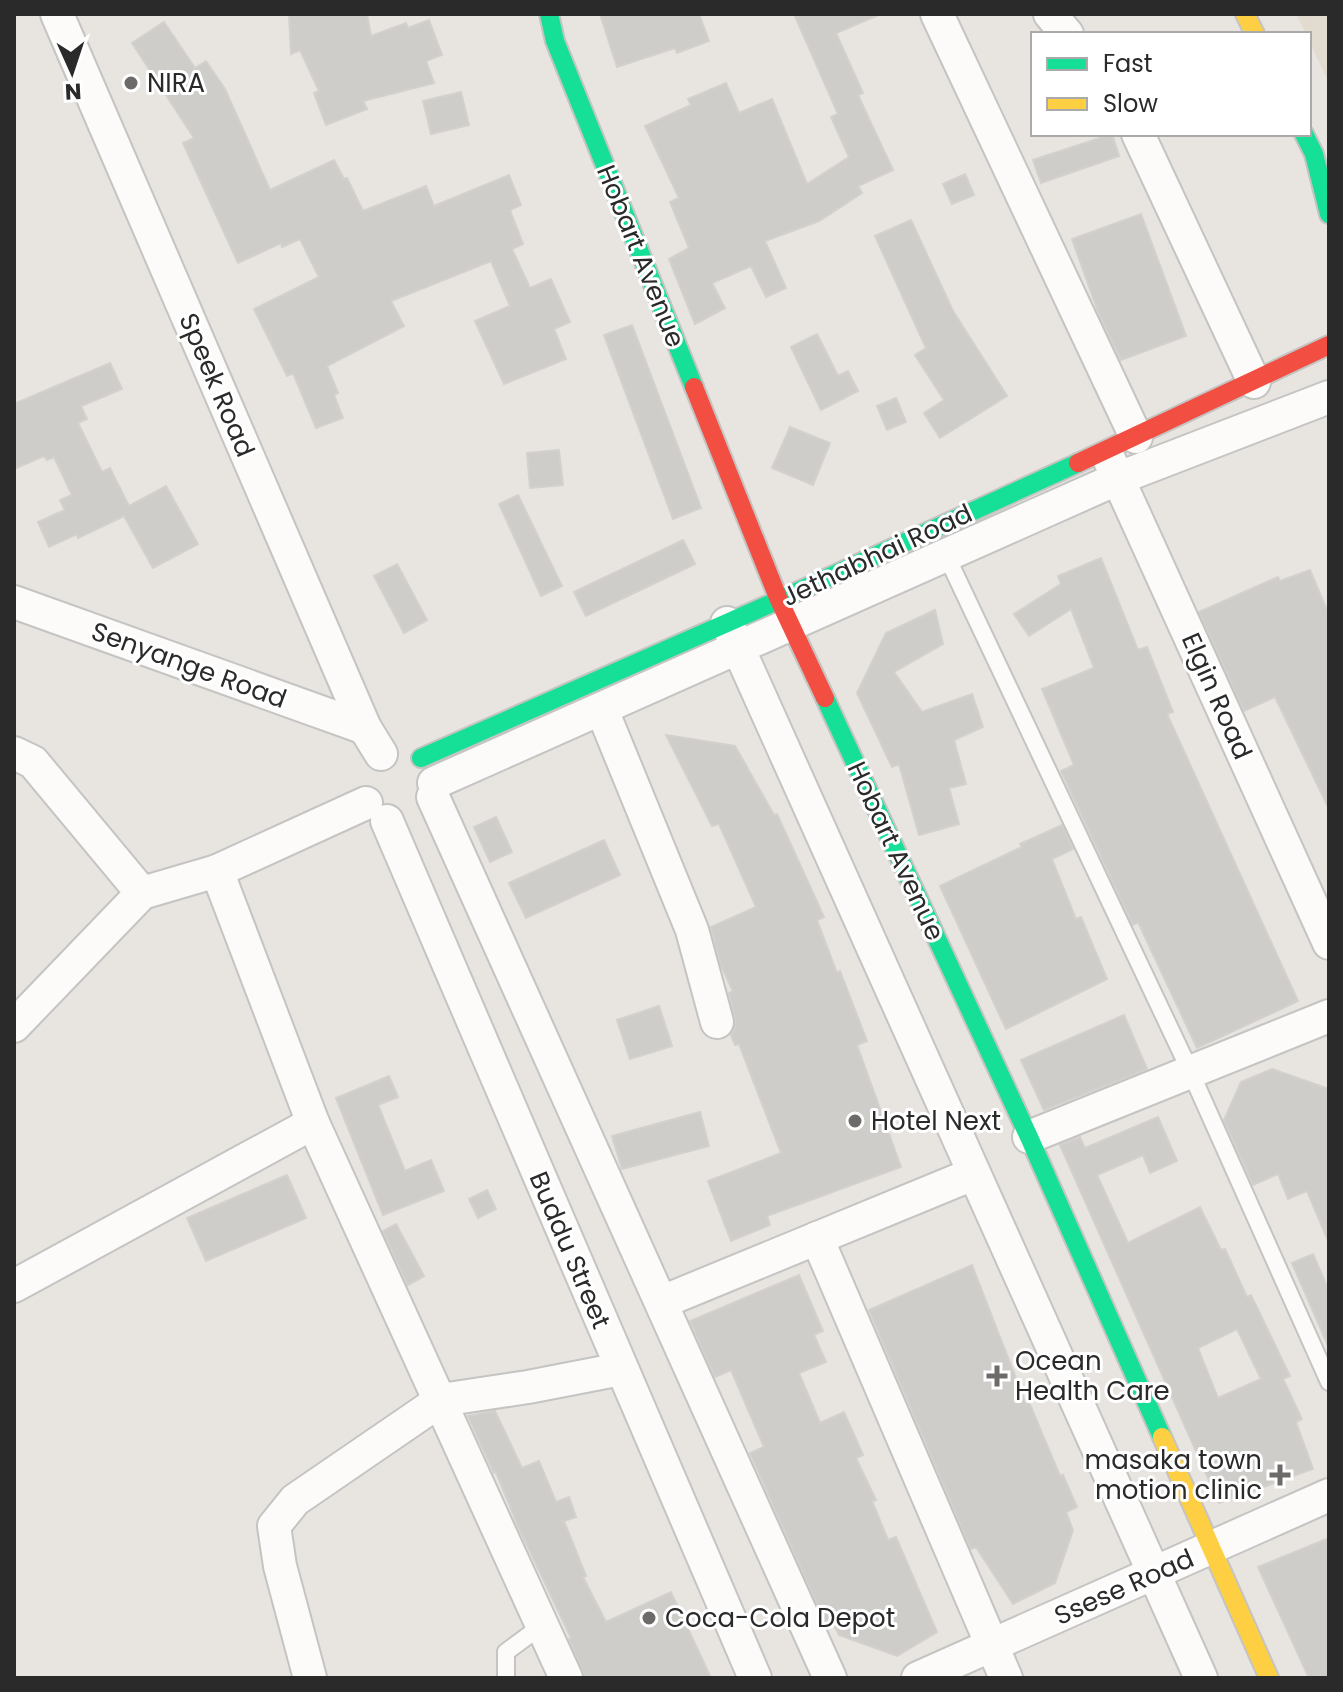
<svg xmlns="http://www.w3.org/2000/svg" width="1343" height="1692" viewBox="0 0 1343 1692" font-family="Poppins,sans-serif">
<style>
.education{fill:#e2dcd0}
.building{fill:#cfcdca;stroke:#d3d0cd;stroke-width:2;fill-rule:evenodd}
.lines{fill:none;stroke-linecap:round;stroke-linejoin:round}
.lane-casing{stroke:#c4c4c3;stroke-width:20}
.street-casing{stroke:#c4c4c3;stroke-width:36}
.fast-casing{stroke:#c4c4c3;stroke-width:22}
.slow-casing{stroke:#c4c4c3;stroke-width:22}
.jam-casing{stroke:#c4c4c3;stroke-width:22}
.lane{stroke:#fcfbfa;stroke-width:16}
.street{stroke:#fcfbfa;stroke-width:32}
.fast{stroke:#16e098;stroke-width:18}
.slow{stroke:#ffcf43;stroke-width:18}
.jam{stroke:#f24e42;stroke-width:18}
.poi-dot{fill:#6c6b6a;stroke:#fff;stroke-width:3}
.labels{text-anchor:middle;stroke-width:6;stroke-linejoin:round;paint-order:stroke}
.poi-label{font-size:26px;fill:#2a2a2a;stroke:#fff;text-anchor:start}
.street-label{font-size:26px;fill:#2a2a2a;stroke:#fff}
</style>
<rect width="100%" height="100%" fill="#e8e5e1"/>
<polygon class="education" points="1296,14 1329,14 1329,83 1309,41 1309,34 1306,34"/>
<g class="building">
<polygon points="289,14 367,14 371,36 406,23 408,28 429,20 442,55 426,61 434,83 363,101 367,109 326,125 314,93 319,91 300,50 291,54"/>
<polygon points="600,14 699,14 709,41 677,53 675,48 617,67"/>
<polygon points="794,14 881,14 836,33 863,93 858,95 893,170 858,186 862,193 819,221 765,241 786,288 766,297 751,266 712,283 725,308 695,324 669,259 689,248 670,202 679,198 645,126 691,105 688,99 726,83 739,113 772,99 807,184 849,157 831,117 838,114"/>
<polygon points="164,22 195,68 206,61 225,89 270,190 334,160 344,179 347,178 363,211 426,186 434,206 509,175 521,205 510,210 523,244 512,249 530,288 551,279 570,322 554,329 566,359 504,384 475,321 510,306 491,261 391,301 404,326 327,366 338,393 334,395 343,418 316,428 293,373 287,376 254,309 319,277 300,239 282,247 281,243 238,263 183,143 194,138 132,43"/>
<polygon points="461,92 469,125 431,134 423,101"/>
<polygon points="1112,134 1119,156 1041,183 1033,160"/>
<polygon points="965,174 974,195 952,204 943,184"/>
<polygon points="1141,214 1186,336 1121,360 1099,314 1072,239"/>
<polygon points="911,220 953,311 1007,396 940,438 924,413 944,400 915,355 926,348 875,236"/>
<polygon points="632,325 701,508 673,519 604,335"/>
<polygon points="817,334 838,376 848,371 858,391 821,410 791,347"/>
<polygon points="110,363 122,389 81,406 87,419 78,423 102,472 110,468 129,506 166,486 198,544 153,568 124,516 78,538 77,534 49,547 38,522 65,510 60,500 72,495 54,457 47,460 44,456 14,469 14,404"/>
<polygon points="896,398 906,422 887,430 877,406"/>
<polygon points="790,427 830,443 813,485 772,468"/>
<polygon points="559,450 563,485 530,488 527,453"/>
<polygon points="518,495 562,586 541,596 499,504"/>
<polygon points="683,540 695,564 586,616 574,592"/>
<polygon points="1101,558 1138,650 1147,647 1173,712 1167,714 1298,1001 1197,1048 1138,922 1133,925 1061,771 1074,765 1042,689 1094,668 1071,609 1029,636 1014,614 1061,584 1058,576"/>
<polygon points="397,564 427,620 404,633 374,576"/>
<polygon points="1310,570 1329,615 1329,809 1275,697 1244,711 1199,612 1278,577 1280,581"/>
<polygon points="935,610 943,644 894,672 922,712 972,694 983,727 954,740 966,784 949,788 959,824 919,835 899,764 892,767 857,693 886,633"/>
<polygon points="666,735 735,746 774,815 777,814 824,917 817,920 837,973 840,971 867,1041 857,1045 901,1167 767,1216 770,1225 731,1241 708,1181 781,1153 739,1044 735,1045 731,1035 735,1028 735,1018 729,993 733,991 721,966 711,927 756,907 719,824 712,826"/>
<polygon points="496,817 512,852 490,862 474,827"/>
<polygon points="1062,825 1073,849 1052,859 1076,919 1081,917 1107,979 1006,1029 940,886 1022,847 1020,844"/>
<polygon points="604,840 620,875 526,918 509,883"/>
<polygon points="659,1006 672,1046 630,1059 617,1020"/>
<polygon points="1124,1015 1147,1069 1044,1110 1021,1060"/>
<polygon points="1272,1069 1329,1089 1329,1243 1307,1191 1288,1199 1278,1174 1253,1185 1224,1120 1241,1082"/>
<polygon points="389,1076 398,1097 378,1105 405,1171 431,1160 444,1191 383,1215 336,1098"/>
<polygon points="700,1112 709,1146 622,1169 612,1136"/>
<path d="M1158,1117L1177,1161L1150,1173L1143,1155L1097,1175L1128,1243L1200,1207L1221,1250L1225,1249L1247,1297L1251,1295L1290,1376L1283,1379L1302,1419L1296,1422L1313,1469L1219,1503L1060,1145L1080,1137L1085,1148ZM1237,1329L1261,1379L1218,1398L1198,1348Z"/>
<polygon points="287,1175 306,1218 206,1261 187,1218"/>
<polygon points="487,1190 496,1209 478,1218 469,1199"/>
<polygon points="396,1224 424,1276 408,1285 383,1231"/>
<polygon points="1313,1254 1329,1291 1329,1348 1292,1263"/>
<polygon points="972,1265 1026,1404 1029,1402 1060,1476 1063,1475 1077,1507 1066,1512 1073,1530 1055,1583 1013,1604 976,1547 971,1549 869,1310"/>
<polygon points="799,1275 823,1331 814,1335 826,1362 799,1373 820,1423 844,1412 863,1455 856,1458 876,1500 872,1501 888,1540 896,1537 937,1632 897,1656 839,1635 831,1619 825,1622 750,1453 764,1447 731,1370 715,1377 690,1321"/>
<polygon points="495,1411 522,1468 539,1461 556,1502 569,1497 576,1517 564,1521 586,1576 583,1577 606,1622 671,1592 711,1678 585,1678 569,1639 571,1638 518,1526 496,1472 494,1473 468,1416"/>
<polygon points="1329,1538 1329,1678 1309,1678 1258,1567"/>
</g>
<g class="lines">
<g class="lane-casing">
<g id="lane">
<polyline points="947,557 1191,1073 1329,1382"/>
<polyline points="506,1678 506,1652 544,1624"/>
</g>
</g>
<g class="street-casing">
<g id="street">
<polyline points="57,14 365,728 381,754"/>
<polyline points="937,14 1136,437"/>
<polyline points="1050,14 1067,34"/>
<polyline points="1138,134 1254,382"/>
<polyline points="1110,461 1329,943"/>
<polyline points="14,602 365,728"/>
<polyline points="727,623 1201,1678"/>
<polyline points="602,710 692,930 717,1022"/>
<polyline points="14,753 33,762 142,893"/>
<polyline points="434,783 1119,478 1329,397"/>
<polyline points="433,797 830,1678"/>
<polyline points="387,821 755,1678"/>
<polyline points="217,871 313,1123 566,1678"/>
<polyline points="14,1026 142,893 217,871 366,803"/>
<polyline points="1029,1137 1329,1016"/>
<polyline points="817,1238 1006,1678"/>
<polyline points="14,1286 313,1123"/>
<polyline points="662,1302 973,1174"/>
<polyline points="310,1678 280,1566 274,1526 295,1500 441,1400 528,1387 621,1369"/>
<polyline points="918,1678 1329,1495"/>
</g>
</g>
<g class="fast-casing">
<g id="fast">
<polyline points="549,14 555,41 694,387"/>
<polyline points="1304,134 1314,154 1329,214"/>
<polyline points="825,698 1029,1137 1162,1437"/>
<polyline points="421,758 779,600 1078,463"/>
</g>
</g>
<g class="slow-casing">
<g id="slow">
<polyline points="1245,14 1255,34"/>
<polyline points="1162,1437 1269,1678"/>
</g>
</g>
<g class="jam-casing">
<g id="jam">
<polyline points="694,387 779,600 825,698"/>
<polyline points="1078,463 1329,345"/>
</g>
</g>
<use href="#lane" class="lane"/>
<use href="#street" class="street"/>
<use href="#fast" class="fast"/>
<use href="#slow" class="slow"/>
<use href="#jam" class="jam"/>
</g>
<g class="poi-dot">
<circle cx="131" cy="83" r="8"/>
<circle cx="855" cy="1121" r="8"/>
<path d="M993 1364h8v8h8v8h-8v8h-8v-8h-8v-8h8z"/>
<path d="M1276 1463h8v8h8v8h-8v8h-8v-8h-8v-8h8z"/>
<circle cx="649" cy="1618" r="8"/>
</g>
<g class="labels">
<g class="poi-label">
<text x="147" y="92">NIRA</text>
<text x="871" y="1130">Hotel Next</text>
<text x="1015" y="1370">Ocean<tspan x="1015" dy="30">Health Care</tspan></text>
<text x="1262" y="1469" text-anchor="end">masaka town<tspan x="1262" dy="30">motion clinic</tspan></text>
<text x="665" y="1627">Coca-Cola Depot</text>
</g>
<g class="street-label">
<text transform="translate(641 256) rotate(68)" y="9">Hobart Avenue</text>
<text transform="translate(217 385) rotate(67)" y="9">Speek Road</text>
<text transform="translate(877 555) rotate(-25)" y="9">Jethabhai Road</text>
<text transform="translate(189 665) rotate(20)" y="9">Senyange Road</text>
<text transform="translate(1217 696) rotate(66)" y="9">Elgin Road</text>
<text transform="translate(896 851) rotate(65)" y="9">Hobart Avenue</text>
<text transform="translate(570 1250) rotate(67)" y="9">Buddu Street</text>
<text transform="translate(1124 1587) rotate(-24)" y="9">Ssese Road</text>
</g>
</g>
<rect width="1343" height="1692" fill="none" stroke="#2a2a2a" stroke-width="32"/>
<rect x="1031" y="32" width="280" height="104" fill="#ffffff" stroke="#aaaaaa" stroke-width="2"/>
<rect x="1047" y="58" width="40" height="12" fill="#16e098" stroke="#aaaaaa" stroke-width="2"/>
<text x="1103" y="72" font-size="24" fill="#2a2a2a">Fast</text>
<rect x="1047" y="98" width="40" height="12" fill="#ffcf43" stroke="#aaaaaa" stroke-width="2"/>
<text x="1103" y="112" font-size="24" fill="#2a2a2a">Slow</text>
<g transform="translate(72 72) rotate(177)" stroke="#ffffff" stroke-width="6" paint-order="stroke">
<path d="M0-6L14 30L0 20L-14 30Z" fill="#2a2a2a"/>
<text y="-12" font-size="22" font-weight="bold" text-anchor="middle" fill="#2a2a2a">N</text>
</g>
</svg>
